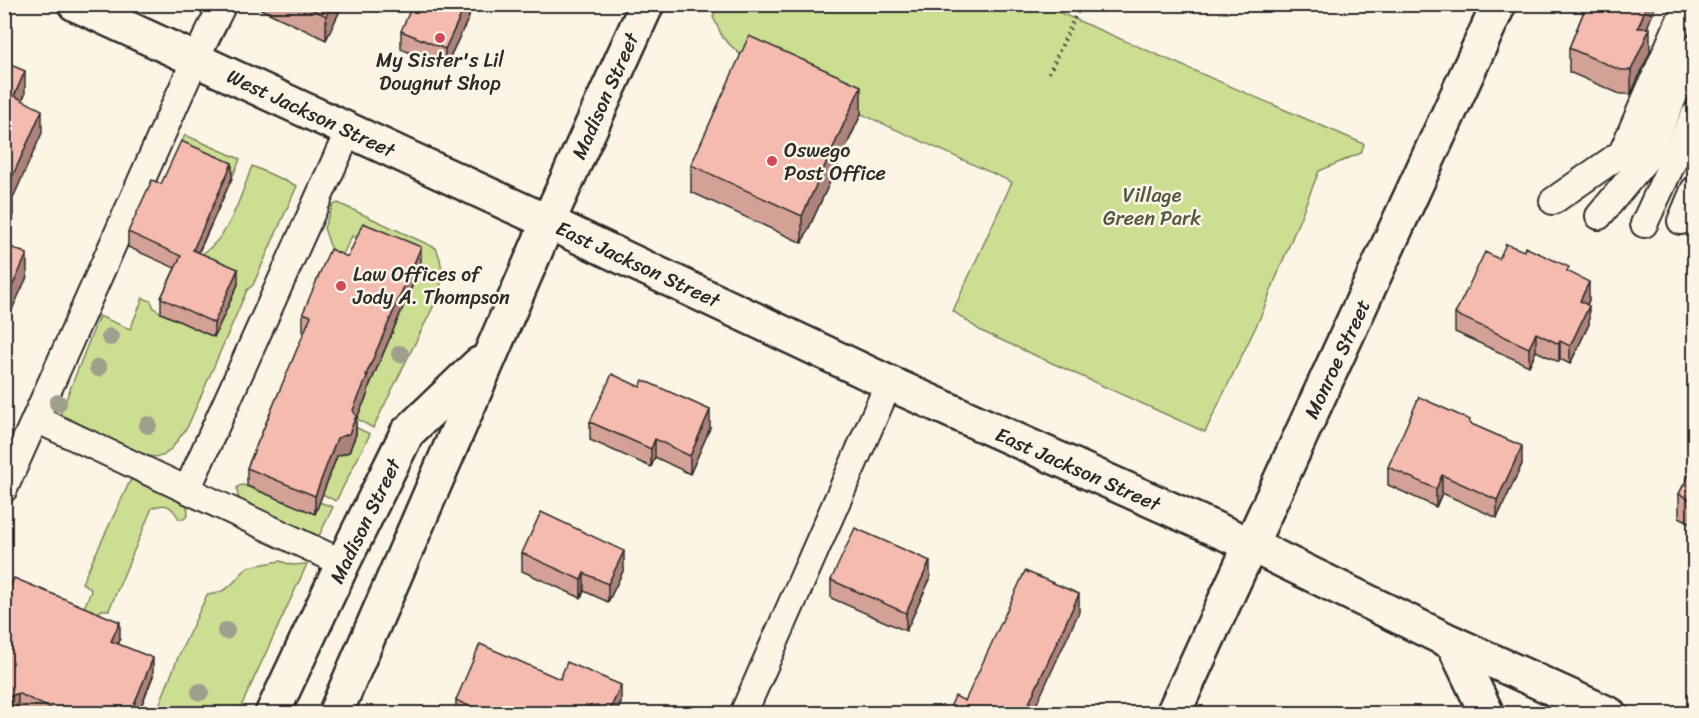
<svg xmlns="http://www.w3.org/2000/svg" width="1699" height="718" viewBox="0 0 1699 718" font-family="Sriracha,sans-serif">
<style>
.green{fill:#ccde92;stroke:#7c845e;stroke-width:1.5}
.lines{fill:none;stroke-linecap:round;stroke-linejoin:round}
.service-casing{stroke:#2b2b2b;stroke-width:30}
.minor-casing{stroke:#2b2b2b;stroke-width:38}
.secondary-casing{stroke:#2b2b2b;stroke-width:38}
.path{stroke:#2b2b2b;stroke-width:4;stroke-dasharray:1.5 4.5;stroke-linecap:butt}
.service{stroke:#fcf5e5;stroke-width:26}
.minor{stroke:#fcf5e5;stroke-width:33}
.secondary{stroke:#fcf5e5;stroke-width:33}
.tree{fill:#9f9f8d}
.wall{fill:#d3a196;stroke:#2b2b2b;stroke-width:1.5}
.shaded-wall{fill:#ac837a;stroke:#2b2b2b;stroke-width:1.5}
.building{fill:#f5bbaf;stroke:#2b2b2b;stroke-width:1.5}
.poi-dot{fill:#d1495b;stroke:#fcf5e5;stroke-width:2}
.labels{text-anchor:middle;stroke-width:5;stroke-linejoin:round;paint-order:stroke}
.poi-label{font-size:20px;fill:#2b2b2b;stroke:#fcf5e5;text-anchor:start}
.street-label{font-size:20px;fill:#2b2b2b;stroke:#fcf5e5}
.park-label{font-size:20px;fill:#535845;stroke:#fcf5e5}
</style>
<rect width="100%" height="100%" fill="#fcf5e5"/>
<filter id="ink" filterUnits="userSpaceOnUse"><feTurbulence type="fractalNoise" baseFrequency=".0167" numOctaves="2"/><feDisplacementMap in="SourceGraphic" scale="12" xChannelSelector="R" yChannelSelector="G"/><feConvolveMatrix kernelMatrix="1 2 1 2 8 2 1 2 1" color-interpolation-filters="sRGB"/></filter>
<g filter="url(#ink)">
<g class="green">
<polygon points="718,4 1042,5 1364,144 1361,153 1319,171 1260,318 1205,432 981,331 953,311 1012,182 749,63 723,38 713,17"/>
<polygon points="185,135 240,159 232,178 177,153"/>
<path d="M252,166L297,186L253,285L247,290L188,426L172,448L163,456L152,457L117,444L59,417L99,316L130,329L143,298L151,301L154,308L161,313L214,337L238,284L185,261C226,252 239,200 252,166Z"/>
<polygon points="338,203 436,248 440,259 443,276 436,301 373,428 357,419 325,376 421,265 352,236 337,266 324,228 333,205"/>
<polygon points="355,427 370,434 336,501 322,494 337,456 349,452 356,434"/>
<path d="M131,479L187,505L188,515L184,519H179C172,506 166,502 152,508L109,610H101L94,625L74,631L91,591L90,588L82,583Z"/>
<polygon points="243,485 314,513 319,502 333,507 319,536 242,501 238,497 237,488 239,486"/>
<path d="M280,561L292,565L307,564L238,713H156L179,655L207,595C231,592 232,582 248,567Z"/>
</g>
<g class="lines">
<g class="service-casing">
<g id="service">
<polyline points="1553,201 1622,153 1687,4"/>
<polyline points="1599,216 1647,158 1694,49"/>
<polyline points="1681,221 1694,190"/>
<polyline points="1644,224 1694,116"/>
<polyline points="36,419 343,563"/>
<polyline points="4,489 195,60 223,4"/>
<polyline points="187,490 349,130"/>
<polyline points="743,714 889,383"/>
</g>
</g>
<g class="minor-casing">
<g id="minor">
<polyline points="75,4 548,222 889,383 1251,545 1453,643 1609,714"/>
<polyline points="1453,643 1487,714"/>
<polyline points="1173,714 1499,4"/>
</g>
</g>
<g class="secondary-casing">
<g id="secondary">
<polyline points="272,714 343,563 407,433 479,364"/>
<polyline points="335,714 548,222 647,4"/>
</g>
</g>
<polyline class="path" points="1049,73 1081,4"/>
<use href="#service" class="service"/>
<use href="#minor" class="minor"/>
<use href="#secondary" class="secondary"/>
</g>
<g class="tree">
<circle cx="110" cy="337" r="9"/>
<circle cx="400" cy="354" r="9"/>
<circle cx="98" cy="368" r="9"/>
<circle cx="58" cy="403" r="9"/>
<circle cx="148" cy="425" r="9"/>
<circle cx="226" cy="631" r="9"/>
<circle cx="200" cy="692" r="9"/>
</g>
<g class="wall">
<polygon points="250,4 343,4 326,40"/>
<polygon points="469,4 469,17 445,67 401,49 401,31"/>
<polygon points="1587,4 1656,4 1647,28 1650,52 1631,94 1620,94 1569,72 1569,48"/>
<polygon points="1695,62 1695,92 1692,92 1692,69"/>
<polygon points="861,114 802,243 691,192 691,165"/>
<polygon points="232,178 199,252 238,284 214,337 161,313 161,298 175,268 128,247 128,232 161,184"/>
<polygon points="348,257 421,265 368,389 368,393 356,420 356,434 349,452 337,456 315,514 247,486 247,468 305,331 303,331 303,313"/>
<polygon points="1499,259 1569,272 1589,300 1587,305 1589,324 1570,364 1560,359 1559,362 1536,351 1529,366 1455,332 1455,314"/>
<polygon points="590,422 710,428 690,474 655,457 651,467 590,440"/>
<polygon points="1470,423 1522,464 1497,518 1442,493 1436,507 1388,485 1388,467"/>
<polygon points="1695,463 1695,525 1679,517 1679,494"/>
<polygon points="522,553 624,569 608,602 584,591 581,598 522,571"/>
<polygon points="930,579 906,631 831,598 831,580"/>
<polygon points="4,601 120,640 118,644 153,676 138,714 25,714 18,711 12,714 4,714"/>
<polygon points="560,679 621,703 616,714 456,714 456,700"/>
</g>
<g class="shaded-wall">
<polygon points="332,4 343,4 326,40 326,16"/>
<polygon points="466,4 469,4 469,17 445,67 445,49"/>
<polygon points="1647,4 1656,4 1638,52 1638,28"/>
<polygon points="1650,28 1650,52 1631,94 1631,70"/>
<polygon points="11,40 11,63 4,76 4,53"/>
<polygon points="25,71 25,94 14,119 14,96"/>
<polygon points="861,86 861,114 802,243 802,216"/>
<polygon points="42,110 42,133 13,198 13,219 4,238 5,193"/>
<polygon points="232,163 232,178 193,264 193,250"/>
<polygon points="421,247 421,265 368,389 368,393 356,420 356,434 349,452 337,456 315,514 315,496 337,438 353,410 366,375"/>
<polygon points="27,254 27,277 4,327 4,304"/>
<polygon points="238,269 238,284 214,337 214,323"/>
<polygon points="1589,282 1589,300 1580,319 1580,301"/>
<polygon points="1589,306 1589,324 1570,364 1570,346"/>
<polygon points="1536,333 1536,351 1529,366 1529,348"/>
<polygon points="1560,341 1560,359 1559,362 1559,344"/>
<polygon points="710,410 710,428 690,474 690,456"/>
<polygon points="655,439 655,457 651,467 651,449"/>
<polygon points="1522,446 1522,464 1497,518 1497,500"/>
<polygon points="1442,475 1442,493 1436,507 1436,489"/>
<polygon points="624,551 624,569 608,602 608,584"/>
<polygon points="930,561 930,579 906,631 906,613"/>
<polygon points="584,573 584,591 581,598 581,580"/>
<polygon points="1079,594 1079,612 1032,714 1024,714"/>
<polygon points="120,622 120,640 111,659 111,641"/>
<polygon points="153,658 153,676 138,714 130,714"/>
<polygon points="621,685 621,703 616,714 608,714"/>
<polygon points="18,693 18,711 12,714 4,714 4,699"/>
</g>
<g class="building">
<polygon points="302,4 332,4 326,16"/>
<polygon points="413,4 466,4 445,49 401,31"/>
<polygon points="1587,4 1647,4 1638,28 1650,28 1631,70 1620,70 1569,48"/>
<polygon points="749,36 861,86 802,216 691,165"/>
<polygon points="4,37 11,40 4,53"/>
<polygon points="4,62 25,71 14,96 42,110 5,193 13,196 4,215"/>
<polygon points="181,141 232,163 193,250 238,269 214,323 161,298 181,256 128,232 152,180 161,184"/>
<polygon points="363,223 421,247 366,375 368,375 353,410 356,416 349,434 337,438 315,496 247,468 311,316 303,313 330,249 348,257"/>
<polygon points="4,244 27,254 4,304"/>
<polygon points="1506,244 1524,251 1525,247 1569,267 1567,271 1589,282 1580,301 1589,306 1570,346 1560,341 1559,344 1536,333 1529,348 1455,314 1485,252 1499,259"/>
<polygon points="612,374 640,387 643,380 710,410 690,456 655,439 651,449 590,422"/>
<polygon points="1419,397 1470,420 1469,423 1522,446 1497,500 1442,475 1436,489 1388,467"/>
<polygon points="1695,463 1695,502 1679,494"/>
<polygon points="541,512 624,551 608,584 584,573 581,580 522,553"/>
<polygon points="855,528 930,561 906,613 831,580"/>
<polygon points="1025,571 1079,594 1024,714 947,714 955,696 965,701"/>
<polygon points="14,578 120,622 111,641 153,658 130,714 62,714 18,693 4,699 4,601"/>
<polygon points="480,644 560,679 567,662 621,685 608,714 486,714 456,700"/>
<polygon points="1308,708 1320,714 1305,714"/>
</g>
</g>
<g class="poi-dot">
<circle cx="440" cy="38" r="6"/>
<circle cx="772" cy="161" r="6"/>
<circle cx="341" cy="286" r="6"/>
</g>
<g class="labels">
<g class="poi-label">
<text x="440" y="67" text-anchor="middle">My Sister's Lil<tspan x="440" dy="23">Dougnut Shop</tspan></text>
<text x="784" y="157">Oswego<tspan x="784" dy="23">Post Office</tspan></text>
<text x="353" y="281">Law Offices of<tspan x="353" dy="23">Jody A. Thompson</tspan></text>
</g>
<g class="street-label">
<text transform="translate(605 96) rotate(-66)" y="7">Madison Street</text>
<text transform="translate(311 113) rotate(25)" y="7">West Jackson Street</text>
<text transform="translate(638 264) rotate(25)" y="7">East Jackson Street</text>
<text transform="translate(1337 359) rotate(-65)" y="7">Monroe Street</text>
<text transform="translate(1078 469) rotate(24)" y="7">East Jackson Street</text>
<text transform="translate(365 521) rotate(-64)" y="7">Madison Street</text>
</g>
<g class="park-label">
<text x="1152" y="202">Village<tspan x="1152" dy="23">Green Park</tspan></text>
</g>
</g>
<rect width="1699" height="718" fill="none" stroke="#fcf5e5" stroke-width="24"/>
<rect x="12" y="12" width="1675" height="694" fill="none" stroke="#2b2b2b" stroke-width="2" filter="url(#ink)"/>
</svg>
